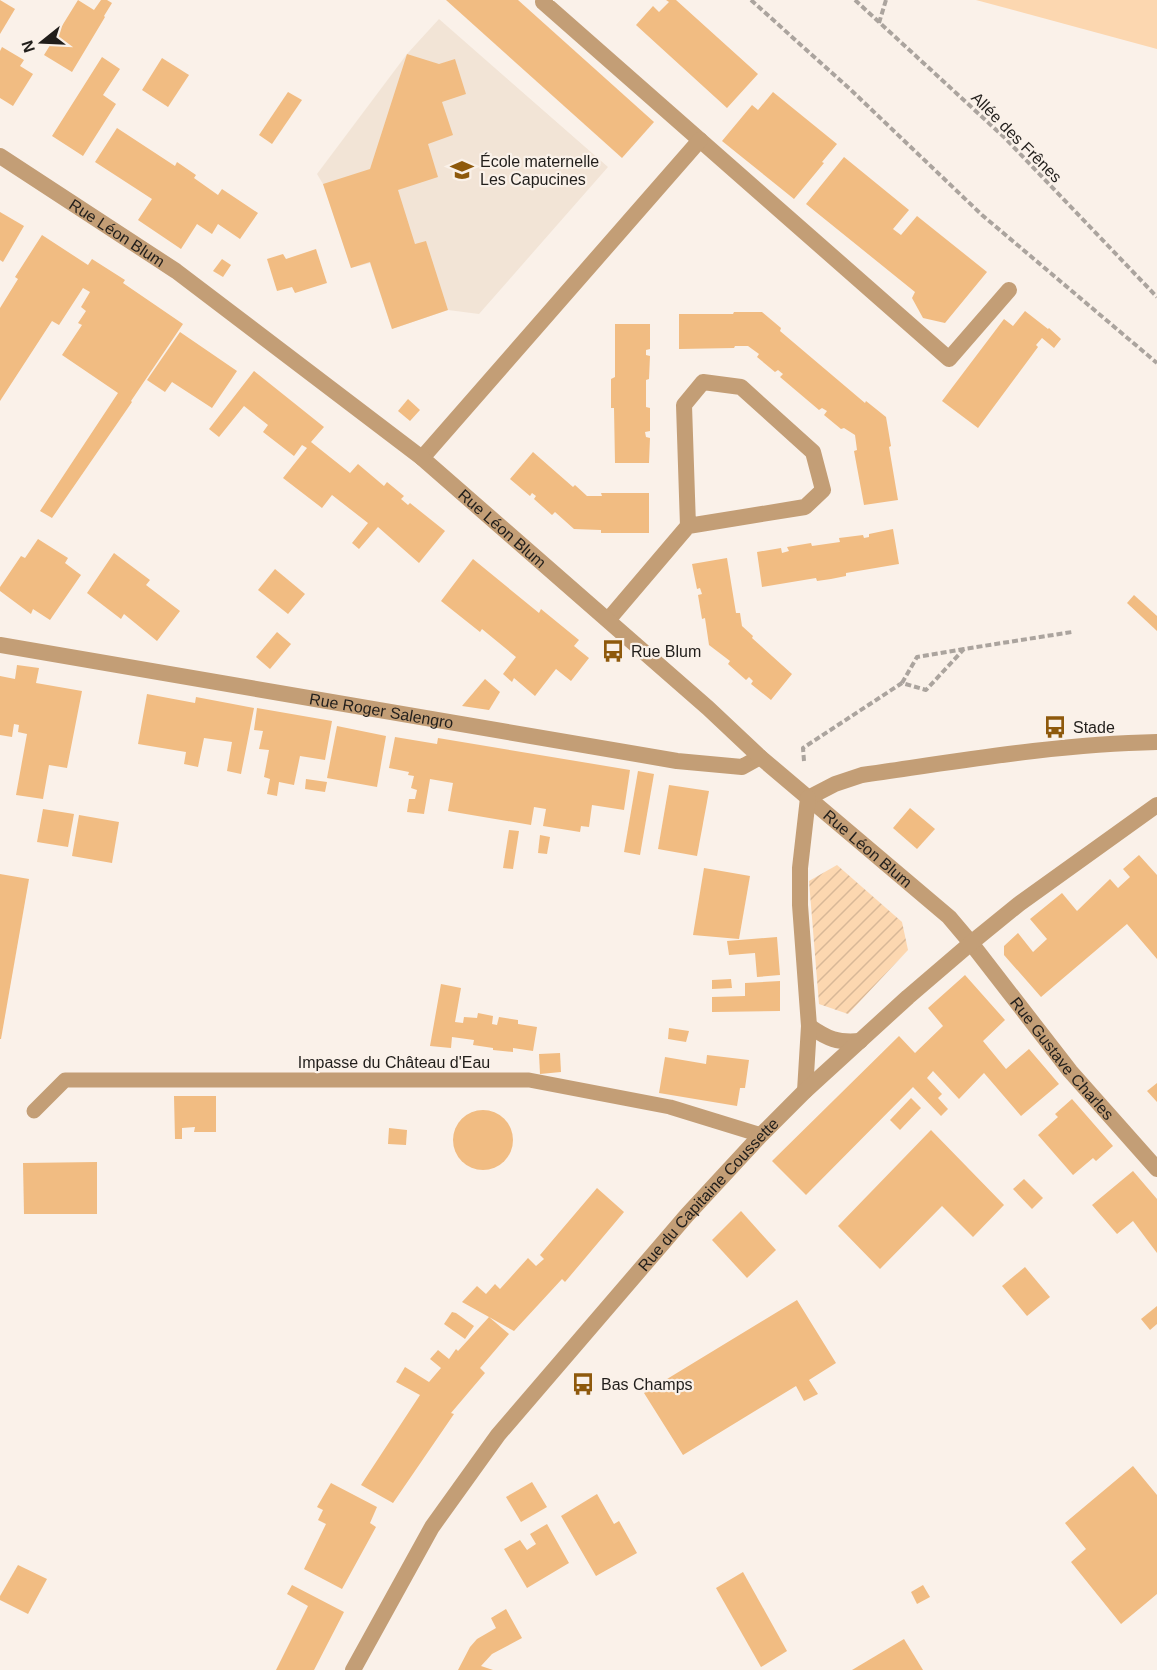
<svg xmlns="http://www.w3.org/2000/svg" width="1157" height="1670" viewBox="0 0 1157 1670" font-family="Helvetica,sans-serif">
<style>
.built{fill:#f2e4d6}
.grass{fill:#fcd7b0}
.garden{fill:url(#garden-furrows)}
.building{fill:#f1bc82}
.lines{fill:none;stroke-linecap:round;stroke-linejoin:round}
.path{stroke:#aba49e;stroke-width:4;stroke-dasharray:6 3;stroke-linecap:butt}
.service{stroke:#c39e76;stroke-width:15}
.minor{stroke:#c39e76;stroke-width:16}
.tertiary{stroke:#c39e76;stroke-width:16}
.labels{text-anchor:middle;stroke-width:4.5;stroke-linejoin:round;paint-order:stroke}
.street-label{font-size:16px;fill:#211e1b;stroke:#faf1e9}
.poi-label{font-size:16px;fill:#211e1b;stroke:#faf1e9;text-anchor:start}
</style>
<defs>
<pattern id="garden-furrows" width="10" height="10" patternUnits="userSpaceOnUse" patternTransform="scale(1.5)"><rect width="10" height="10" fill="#fcd7b0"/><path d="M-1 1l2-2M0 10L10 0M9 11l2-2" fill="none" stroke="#d8b897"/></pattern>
</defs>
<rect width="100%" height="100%" fill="#faf1e9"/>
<polygon class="built" points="439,19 608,167 479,314 448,310 392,329 370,263 351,268 323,184 317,174 407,54"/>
<polygon class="grass" points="977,0 1157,0 1157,49 976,0"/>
<polygon class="garden" points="837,865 902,922 908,950 848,1014 819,1004 809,881"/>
<g class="building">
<polygon points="0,0 15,9 0,34"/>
<polygon points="78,0 94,10 101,0 107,0 112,3 104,16 105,17 72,72 44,55"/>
<polygon points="446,0 518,0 654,122 622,158"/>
<polygon points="666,0 676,0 758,74 727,108 636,25 653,6 659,12 669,2"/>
<polygon points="2,47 24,60 20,66 33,74 13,106 0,98 0,51"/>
<polygon points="407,54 439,64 455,59 466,94 442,102 453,135 428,144 438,177 398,190 415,244 426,241 448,310 392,329 370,262 351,268 323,184 370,169"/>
<polygon points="102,57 120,69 103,95 116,104 83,156 52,136"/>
<polygon points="162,58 189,75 168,107 142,90"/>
<polygon points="288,92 302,100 272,144 259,135"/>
<polygon points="773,92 837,144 822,162 824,163 794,199 722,141 752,105 758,110"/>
<polygon points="117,128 175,166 177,162 196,175 194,178 218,195 222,189 258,213 240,239 218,224 212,234 197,224 181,249 138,220 152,199 95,162"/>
<polygon points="844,157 909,210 893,229 901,235 917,216 987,272 945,323 923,318 912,298 915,292 806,204"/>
<polygon points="0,212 24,226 3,262 0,260"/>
<polygon points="42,235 88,265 92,259 125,280 123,283 183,324 131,401 132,402 52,518 40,511 118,393 62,355 82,325 78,323 86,311 81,307 90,292 83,288 59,325 52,321 0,401 0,308 18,279 15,277"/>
<polygon points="316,249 327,283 295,293 292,287 277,291 267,259 283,254 286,259"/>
<polygon points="222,259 231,265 223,277 213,271"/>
<polygon points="1025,311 1048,329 1049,328 1061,339 1054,348 1042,338 1036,345 1038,347 978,428 942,401 1004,319 1013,326"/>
<polygon points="734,312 762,312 781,328 780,331 865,403 866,401 886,417 891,446 889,447 898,500 864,505 854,451 857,450 855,435 844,428 841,429 824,415 827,411 822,408 819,410 780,377 783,374 778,370 775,372 757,357 759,354 748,346 735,346 734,348 679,349 679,314 733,314"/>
<polygon points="615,324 650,324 650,349 646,350 646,355 650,356 649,379 646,380 646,407 650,408 650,431 645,432 646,437 650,438 649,463 615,463 614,408 611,408 611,379 615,377"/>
<polygon points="180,332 237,371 212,408 172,382 165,392 147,380"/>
<polygon points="254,371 324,427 311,442 350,473 358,464 384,486 387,482 404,496 401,499 408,505 410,503 445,531 419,563 378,527 359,549 352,543 368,523 332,495 322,508 283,478 307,448 302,445 294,456 263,432 268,425 244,406 219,437 209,429"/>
<polygon points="408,399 420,410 410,421 398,411"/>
<polygon points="533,452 573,487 575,485 587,496 602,496 601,493 649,493 649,533 601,533 601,530 574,529 555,512 552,515 534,499 536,496 532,493 530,496 510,479"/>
<polygon points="893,529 899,564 846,573 846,576 831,579 817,581 816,578 762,587 757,552 781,548 782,553 789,551 787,547 811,543 812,546 840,542 839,538 863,535 864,538 869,537 869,534"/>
<polygon points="38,539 68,558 65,563 81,575 50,620 33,609 31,614 0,591 0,587 21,556 25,558"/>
<polygon points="114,553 150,580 146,585 180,611 157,641 124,614 121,619 87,593"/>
<polygon points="727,558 736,613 740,613 742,626 753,636 752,638 792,674 771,700 751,684 753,681 749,677 746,680 728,664 730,661 709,645 705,618 702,619 698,595 702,594 700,588 697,589 692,564"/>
<polygon points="473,559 539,613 541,609 579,640 574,646 589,658 571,681 556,669 535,696 514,678 512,682 503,674 516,657 482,629 480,632 441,601"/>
<polygon points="275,569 305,594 288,614 258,590"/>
<polygon points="1134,595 1157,616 1157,631 1127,603"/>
<polygon points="277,632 291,644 270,669 256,657"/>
<polygon points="17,665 39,668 36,683 82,691 67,768 49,765 43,799 16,795 27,734 18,732 19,725 14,724 12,737 0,735 0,676 15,679"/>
<polygon points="485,679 500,692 489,710 462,706"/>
<polygon points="147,694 195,703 196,697 254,708 241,774 227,771 232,742 204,738 198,767 184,764 186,752 138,744"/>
<polygon points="257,708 332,721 325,760 300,756 294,785 279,782 277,796 267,794 270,779 264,777 269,750 259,749 263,731 254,730"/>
<polygon points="337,726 386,736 377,787 327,778"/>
<polygon points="395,737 437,744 438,738 630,770 624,810 592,805 589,827 581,826 580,832 543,826 546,809 534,807 531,825 448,811 453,783 430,779 424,814 407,812 409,799 415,799 417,790 411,788 414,776 408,775 409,772 389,768"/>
<polygon points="638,771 654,774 640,855 624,852"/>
<polygon points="306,779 327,782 325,792 305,789"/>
<polygon points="669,785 709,791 697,856 658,849"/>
<polygon points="910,808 935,829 917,849 893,828"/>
<polygon points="43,809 74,814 68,847 37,842"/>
<polygon points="79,815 119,822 112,863 72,856"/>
<polygon points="509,830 519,831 513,869 503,868"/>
<polygon points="540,835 550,837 547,854 538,853"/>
<polygon points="1139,855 1157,875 1157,959 1127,924 1041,997 1004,955 1004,946 1018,933 1033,952 1047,939 1030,919 1062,893 1077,911 1110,879 1118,888 1130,877 1123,869"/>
<polygon points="704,868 750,876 739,939 693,935"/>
<polygon points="0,874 29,879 1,1039 0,1039"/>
<polygon points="777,937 780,975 757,977 755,953 729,955 727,941"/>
<polygon points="965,975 1005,1020 983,1041 1006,1069 1029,1049 1059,1084 1021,1116 984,1073 959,1099 933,1071 927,1078 942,1094 938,1098 948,1109 941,1116 913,1087 806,1195 772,1161 899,1036 915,1053 943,1026 928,1008"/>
<polygon points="731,979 732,988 712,989 712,980"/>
<polygon points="780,981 780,1011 712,1012 712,997 745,996 745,983"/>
<polygon points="441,984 461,988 455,1022 463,1023 464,1017 477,1018 478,1013 493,1016 492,1024 497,1025 499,1017 518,1020 518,1024 537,1027 533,1051 513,1048 513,1052 493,1050 493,1048 473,1045 474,1040 452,1037 451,1048 430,1046"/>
<polygon points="669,1028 689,1031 686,1042 668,1039"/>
<polygon points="560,1053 561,1072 540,1074 539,1054"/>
<polygon points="707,1055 749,1060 745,1088 740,1088 737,1106 659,1093 665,1057 706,1064"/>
<polygon points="1157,1083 1157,1102 1147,1091"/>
<polygon points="174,1096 216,1096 216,1132 194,1132 195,1127 182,1128 182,1139 175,1139"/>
<polygon points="911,1098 921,1108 900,1130 890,1120"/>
<polygon points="1072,1099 1113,1146 1096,1161 1093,1158 1073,1175 1038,1135 1058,1117 1055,1114"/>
<circle cx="483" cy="1140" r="30"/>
<polygon points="389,1128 407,1130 406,1145 388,1144"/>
<polygon points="931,1130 1004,1205 973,1237 942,1206 880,1269 838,1226"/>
<polygon points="97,1162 97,1214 24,1214 23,1163"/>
<polygon points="1133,1171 1157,1199 1157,1253 1133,1221 1117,1234 1092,1205"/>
<polygon points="1024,1179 1043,1198 1032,1209 1013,1189"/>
<polygon points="597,1188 624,1212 565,1282 562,1279 514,1331 489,1317 509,1334 480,1368 485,1373 451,1413 454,1414 393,1503 361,1485 420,1395 396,1382 405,1367 429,1382 441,1368 430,1359 438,1350 449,1359 456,1349 458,1351 489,1317 462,1302 477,1286 486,1294 495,1284 500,1289 528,1258 536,1266 544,1259 540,1255"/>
<polygon points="741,1211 776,1250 747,1278 712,1240"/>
<polygon points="1025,1267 1050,1297 1027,1316 1002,1286"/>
<polygon points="797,1300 836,1363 809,1380 818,1394 804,1401 796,1386 683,1455 644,1393"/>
<polygon points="1157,1306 1157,1324 1150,1330 1141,1319"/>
<polygon points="452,1312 456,1313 474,1326 465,1339 444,1324"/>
<polygon points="1133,1466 1157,1495 1157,1594 1121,1624 1071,1562 1086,1549 1065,1523"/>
<polygon points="532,1482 547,1507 521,1522 506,1497"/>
<polygon points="331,1483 377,1507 370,1523 376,1527 342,1589 304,1569 326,1524 318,1520 323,1510 317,1507"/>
<polygon points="597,1494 614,1524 619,1521 637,1553 596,1576 561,1516"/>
<polygon points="547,1524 569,1563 527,1588 504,1549 520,1540 527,1550 536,1544 530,1534"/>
<polygon points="18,1565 47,1579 28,1614 0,1600 0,1596"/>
<polygon points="743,1572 787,1651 761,1667 716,1588"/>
<polygon points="292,1585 344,1612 314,1670 276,1670 308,1606 287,1594"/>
<polygon points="923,1585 930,1597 917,1604 911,1592"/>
<polygon points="506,1609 522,1638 492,1654 481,1666 493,1670 458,1670 470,1647 477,1639 496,1628 491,1618"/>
<polygon points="904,1639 923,1670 852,1670"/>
</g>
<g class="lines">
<g class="path">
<polyline points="751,0 852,91 982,215 1157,363"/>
<polyline points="855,0 1005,138 1157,297"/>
<polyline points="879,23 886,0"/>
<polyline points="902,683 917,657 964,649"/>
<polyline points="804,761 803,748 902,683 926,690 964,649 1072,632"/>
</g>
<polyline class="service" points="34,1111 65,1080 529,1080 670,1107 761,1135"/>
<g class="minor">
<polyline points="545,0 543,2 949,359 1009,290"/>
<polyline points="422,458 700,140"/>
<polyline points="608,620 688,526 805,507 823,490 813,452 741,387 703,382 684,405 688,526"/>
<path id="s1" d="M0,645L677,761L742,767L760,757"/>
<path id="s2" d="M971,943L1070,1071L1157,1169"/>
</g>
<g class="tertiary">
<path id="s3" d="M0,156L176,271L422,458L708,708L760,757L949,917L971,943"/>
<path d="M808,798L835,784L862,775C960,761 1058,744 1157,742"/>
<path d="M809,1026C828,1039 837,1043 860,1041"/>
<polyline points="805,1091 809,1026 800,905 800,868 808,798"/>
<path id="s4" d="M353,1670L432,1527L498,1435L687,1215L761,1135L805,1091L908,997L971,943L1019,904L1157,805"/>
</g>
</g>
<defs>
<g id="school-bare" transform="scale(1.8)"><path d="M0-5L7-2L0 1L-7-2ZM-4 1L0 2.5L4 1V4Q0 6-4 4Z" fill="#8e590c" stroke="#faf1e9" stroke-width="2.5" paint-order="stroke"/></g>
<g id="bus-bare" transform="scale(1.8)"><path d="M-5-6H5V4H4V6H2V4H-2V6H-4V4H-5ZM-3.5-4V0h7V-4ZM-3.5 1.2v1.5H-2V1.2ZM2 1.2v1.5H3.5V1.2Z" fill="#8e590c" stroke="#faf1e9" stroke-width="2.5" paint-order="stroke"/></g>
</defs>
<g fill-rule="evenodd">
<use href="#school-bare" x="462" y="170"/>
<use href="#bus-bare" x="613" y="651"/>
<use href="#bus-bare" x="1055" y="727"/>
<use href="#bus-bare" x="583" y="1384"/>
</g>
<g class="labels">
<g class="street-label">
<text transform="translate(1017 137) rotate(45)" y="6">Allée des Frênes</text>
<text dy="6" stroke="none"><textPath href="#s3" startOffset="140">Rue Léon Blum</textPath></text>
<text dy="6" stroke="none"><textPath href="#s3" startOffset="626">Rue Léon Blum</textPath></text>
<text dy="6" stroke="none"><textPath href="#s1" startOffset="387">Rue Roger Salengro</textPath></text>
<text dy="6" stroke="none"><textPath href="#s3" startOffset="1112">Rue Léon Blum</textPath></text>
<text dy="6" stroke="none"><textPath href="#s2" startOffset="147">Rue Gustave Charles</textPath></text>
<text x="394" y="1068">Impasse du Château d'Eau</text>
<text dy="6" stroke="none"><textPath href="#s4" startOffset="596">Rue du Capitaine Coussette</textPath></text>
</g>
<g class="poi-label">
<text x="480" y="167">École maternelle<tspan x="480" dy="18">Les Capucines</tspan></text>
<text x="631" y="657">Rue Blum</text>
<text x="1073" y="733">Stade</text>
<text x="601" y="1390">Bas Champs</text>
</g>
</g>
<g transform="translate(42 42) rotate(252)" stroke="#faf1e9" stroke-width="4.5" paint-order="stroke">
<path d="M0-4.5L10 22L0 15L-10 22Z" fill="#211e1b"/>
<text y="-9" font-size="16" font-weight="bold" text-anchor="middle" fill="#211e1b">N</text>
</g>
</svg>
